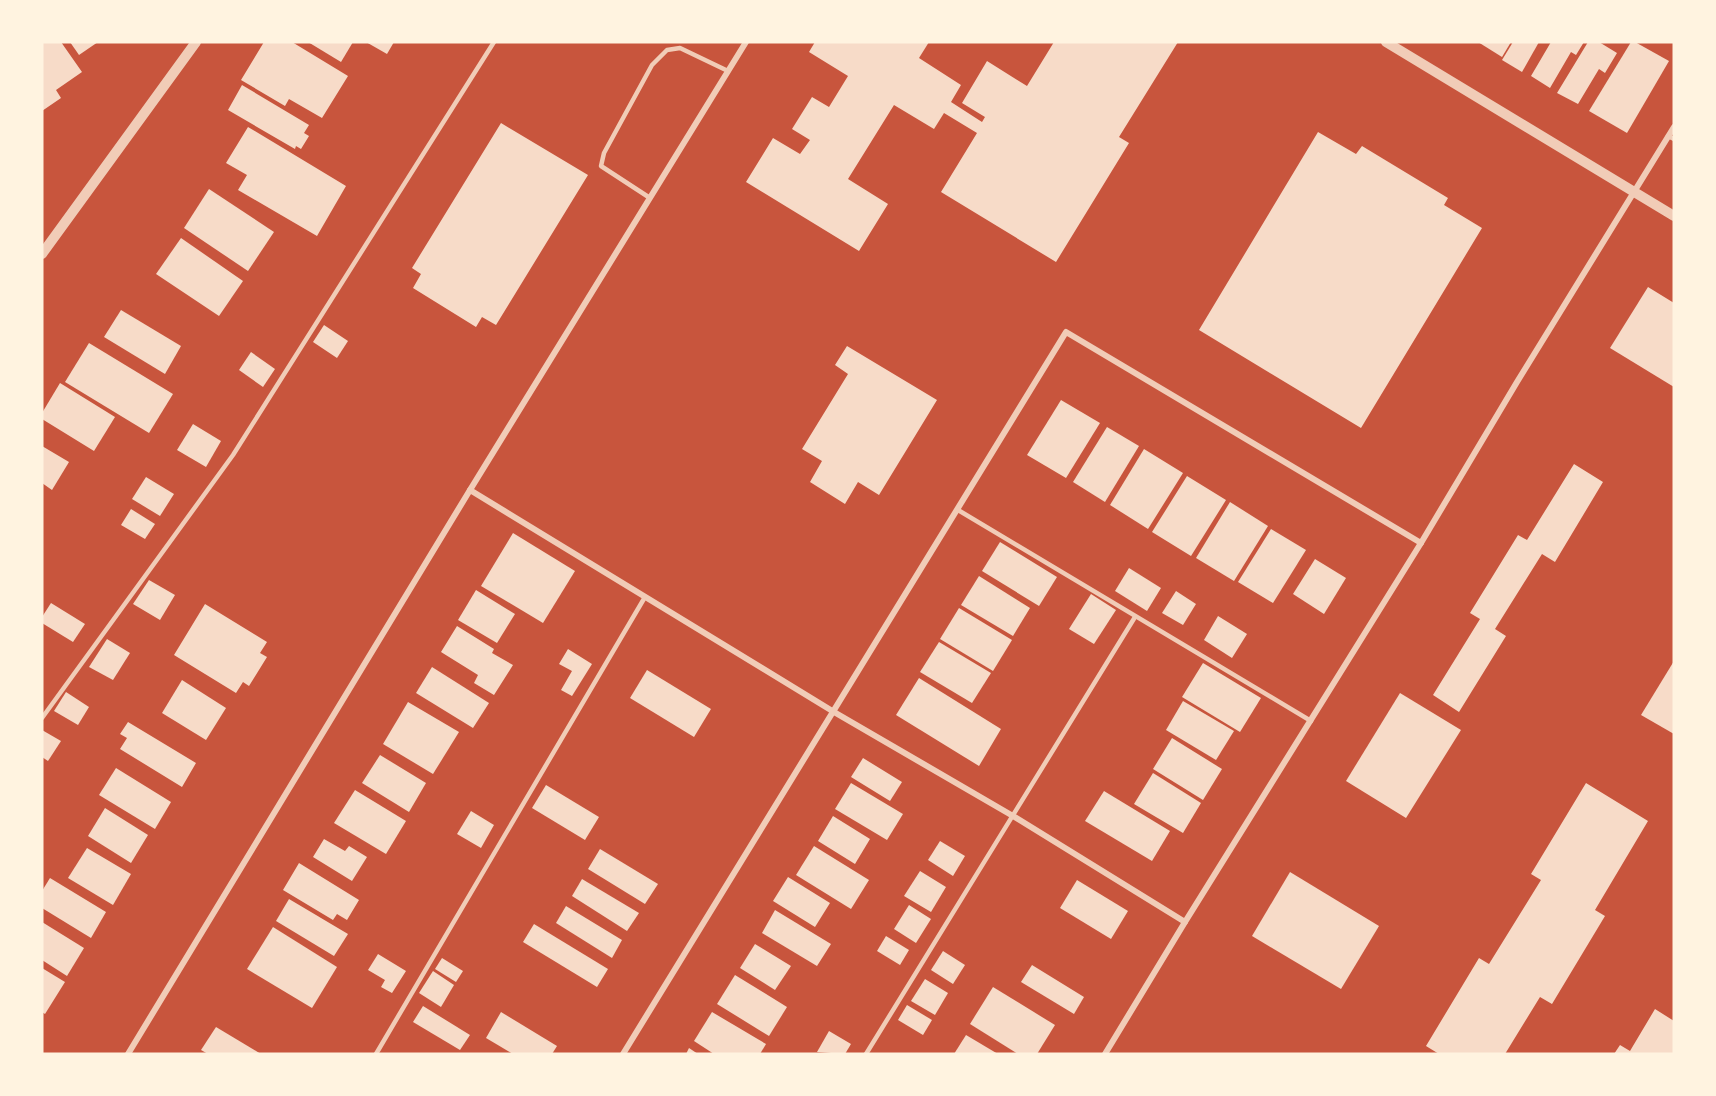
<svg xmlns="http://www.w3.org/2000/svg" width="1716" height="1096" viewBox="0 0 1716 1096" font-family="Inter,sans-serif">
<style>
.building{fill:#f7dbc8}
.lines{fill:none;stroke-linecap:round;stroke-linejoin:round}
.service{stroke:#f1ccb7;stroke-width:4.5}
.minor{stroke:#f1ccb7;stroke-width:6}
.tertiary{stroke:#f1ccb7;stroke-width:10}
</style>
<rect width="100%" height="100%" fill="#c8553d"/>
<g class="building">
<polygon points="42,42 61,42 82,72 56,90 61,98 42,111"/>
<polygon points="70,42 98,42 79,55"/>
<polygon points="264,42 292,42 348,76 322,118 289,99 285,106 241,80"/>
<polygon points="308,42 353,42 341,62"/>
<polygon points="366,42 394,42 387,54"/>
<polygon points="815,42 929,42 919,58 961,85 951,102 982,122 985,117 962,103 987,61 1027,86 1054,42 1178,42 1119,137 1129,143 1056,262 941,192 977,133 944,113 934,129 894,105 848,179 888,204 859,251 746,182 773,138 800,154 810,140 792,129 812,97 829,107 848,76 809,52"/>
<polygon points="1478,42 1511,42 1502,57"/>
<polygon points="1513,42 1539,42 1522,72 1502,60"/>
<polygon points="1551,42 1584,42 1576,55 1571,52 1550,88 1531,76"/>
<polygon points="1588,42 1599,42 1617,53 1605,73 1599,69 1578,104 1557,93"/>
<polygon points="1631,42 1635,42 1669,61 1627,133 1589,111"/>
<polygon points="242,85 309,125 304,133 309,136 301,149 296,146 295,149 228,110"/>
<polygon points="501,123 588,175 496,325 482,317 476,327 413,288 421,274 412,268"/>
<polygon points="248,127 346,186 317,236 238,190 247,175 226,163"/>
<polygon points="1318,132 1356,154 1362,146 1448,198 1444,205 1482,228 1361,428 1199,330"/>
<polygon points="209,189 274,232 248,271 184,228"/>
<polygon points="181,238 243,281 219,316 156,274"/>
<polygon points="1648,287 1674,303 1674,387 1610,348"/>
<polygon points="121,310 181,346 165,374 104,337"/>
<polygon points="324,325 348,341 337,358 313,342"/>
<polygon points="89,343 173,394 149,433 65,382"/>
<polygon points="847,346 937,400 879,495 858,482 845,504 810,482 822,461 802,449 848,374 835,365"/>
<polygon points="251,352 275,369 263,387 239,370"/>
<polygon points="60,383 115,417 94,451 42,419 42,413"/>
<polygon points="1061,400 1100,423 1066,478 1027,455"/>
<polygon points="193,424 221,441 206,467 177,450"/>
<polygon points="1107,427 1139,446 1105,502 1073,482"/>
<polygon points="42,446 69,462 52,490 42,483"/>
<polygon points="1144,449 1183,473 1148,529 1110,505"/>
<polygon points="1574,464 1603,482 1555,562 1542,554 1495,629 1506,636 1459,712 1433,695 1480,619 1470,613 1518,535 1527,540"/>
<polygon points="1187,476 1226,500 1191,556 1152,532"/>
<polygon points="146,477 174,494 160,516 132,499"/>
<polygon points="1230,502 1268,526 1234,581 1196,558"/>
<polygon points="131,509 155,524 145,539 121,525"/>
<polygon points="1271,529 1306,550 1273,603 1238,582"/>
<polygon points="513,533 575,571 543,623 481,586"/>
<polygon points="1000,542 1057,577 1039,606 982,571"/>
<polygon points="1315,559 1346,578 1324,614 1293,594"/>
<polygon points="1129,568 1161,588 1147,611 1115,591"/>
<polygon points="979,576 1030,608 1013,636 961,605"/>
<polygon points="149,580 175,595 160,620 133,604"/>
<polygon points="476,590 515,614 497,643 458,620"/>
<polygon points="1176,591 1196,604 1183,625 1162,613"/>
<polygon points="1091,594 1116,610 1094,644 1069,629"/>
<polygon points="51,603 85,624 73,642 42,623 42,617"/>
<polygon points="205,604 267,642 260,653 267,657 249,686 243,682 236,693 174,655"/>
<polygon points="959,608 1012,640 993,671 940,639"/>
<polygon points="1218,616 1247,634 1232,658 1204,640"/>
<polygon points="457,626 494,649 492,653 513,665 494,695 474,683 478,675 441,652"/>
<polygon points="107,639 130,653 113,680 89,667"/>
<polygon points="939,642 991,673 972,703 920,672"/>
<polygon points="568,649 592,664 572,696 561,690 572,671 559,664"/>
<polygon points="1674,661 1674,734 1641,715"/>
<polygon points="1203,663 1261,698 1240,732 1182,697"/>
<polygon points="432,667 489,703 473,728 416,693"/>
<polygon points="647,670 711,709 694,737 630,698"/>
<polygon points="919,678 1001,729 979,766 896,715"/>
<polygon points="182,680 226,708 206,740 162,713"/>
<polygon points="66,692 89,707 78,725 54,711"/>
<polygon points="1400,693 1461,730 1406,818 1346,781"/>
<polygon points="1183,701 1234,731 1216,760 1166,730"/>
<polygon points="408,702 459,732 433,774 383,744"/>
<polygon points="128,722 196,763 182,787 120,749 127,738 120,734"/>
<polygon points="42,730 61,741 48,761 42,757"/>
<polygon points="1172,738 1222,769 1203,800 1153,769"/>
<polygon points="380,755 426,783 409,812 362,783"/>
<polygon points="863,758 902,782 890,801 851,777"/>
<polygon points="116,768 171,802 155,829 99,795"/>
<polygon points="1153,773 1201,803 1183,833 1134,804"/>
<polygon points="851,783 903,814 887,840 835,809"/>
<polygon points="1586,783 1648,821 1595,910 1605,916 1552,1004 1540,997 1505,1054 1439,1054 1426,1046 1479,958 1489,964 1541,880 1531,874"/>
<polygon points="546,785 599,817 585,840 532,808"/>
<polygon points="355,790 406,821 386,854 334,823"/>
<polygon points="1104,791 1170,831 1152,861 1085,821"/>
<polygon points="105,808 148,835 131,863 88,836"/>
<polygon points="471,811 494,825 481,848 457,834"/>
<polygon points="833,816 870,839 855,864 818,841"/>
<polygon points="324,839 345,851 349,846 367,857 352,881 313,857"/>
<polygon points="940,841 965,856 953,876 928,860"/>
<polygon points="814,846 869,880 851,909 796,875"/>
<polygon points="87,848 131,874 113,905 68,878"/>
<polygon points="600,849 658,884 645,904 588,869"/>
<polygon points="299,863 359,900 347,920 337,914 333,920 283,890"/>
<polygon points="920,871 946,887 931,912 904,896"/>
<polygon points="1290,872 1379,926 1341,989 1252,936"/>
<polygon points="788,877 830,903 815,927 773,901"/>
<polygon points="50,878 106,912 91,938 42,908 42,891"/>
<polygon points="582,879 639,913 627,931 572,896"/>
<polygon points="1077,880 1128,911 1111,939 1060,908"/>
<polygon points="289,899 348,934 334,956 276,921"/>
<polygon points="909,905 931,919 916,943 894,929"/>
<polygon points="566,906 622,940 612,958 556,923"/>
<polygon points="775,910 831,944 817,966 762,933"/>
<polygon points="42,922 84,948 67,976 42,960"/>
<polygon points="534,924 608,969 597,987 523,942"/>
<polygon points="273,927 337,967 312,1008 247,969"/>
<polygon points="886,936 909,950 900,965 877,951"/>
<polygon points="755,944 791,966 775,990 740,968"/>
<polygon points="943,951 965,965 953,984 931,970"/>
<polygon points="378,954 406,971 392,993 381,987 385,980 368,970"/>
<polygon points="442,958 463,971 456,982 435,969"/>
<polygon points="1032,965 1084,997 1074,1014 1021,982"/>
<polygon points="42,968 65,982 45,1014 42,1012"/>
<polygon points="433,971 454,985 441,1007 419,993"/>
<polygon points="735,975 787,1007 769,1036 717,1004"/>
<polygon points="925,979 948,993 935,1015 911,1001"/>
<polygon points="993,987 1055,1025 1037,1054 1018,1054 970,1024"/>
<polygon points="907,1005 932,1020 923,1035 898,1020"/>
<polygon points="423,1006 470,1035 460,1050 413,1022"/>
<polygon points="1655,1009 1674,1021 1674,1054 1614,1054 1620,1045 1630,1051"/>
<polygon points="501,1012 557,1046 552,1054 513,1054 486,1038"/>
<polygon points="712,1012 766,1044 760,1054 714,1054 694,1041"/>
<polygon points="216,1027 261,1054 208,1054 201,1050"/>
<polygon points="829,1031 851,1044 845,1054 817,1052"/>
<polygon points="966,1035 998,1054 954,1054"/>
<polygon points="689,1048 698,1054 686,1054"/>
</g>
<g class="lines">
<g class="service">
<polyline points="1668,136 1674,139"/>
<polyline points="650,198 601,166 604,153 652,65 667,50 680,48 728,71"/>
<polyline points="958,510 1311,721"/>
<polyline points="42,718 233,455 494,42"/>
<polyline points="376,1054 645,597"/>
<polyline points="866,1054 1135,617"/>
</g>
<g class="minor">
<polyline points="470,490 834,712 1013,816 1185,922"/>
<polyline points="128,1054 470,490 746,42"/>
<polyline points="623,1054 1066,332 1421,543"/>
<polyline points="1105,1054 1185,922 1421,543 1517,382 1674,127"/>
</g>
<g class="tertiary">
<polyline points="1386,42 1674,216"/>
<polyline points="42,254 196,42"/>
</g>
</g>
<rect width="1716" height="1096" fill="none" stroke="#fff3e0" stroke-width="87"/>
</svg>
